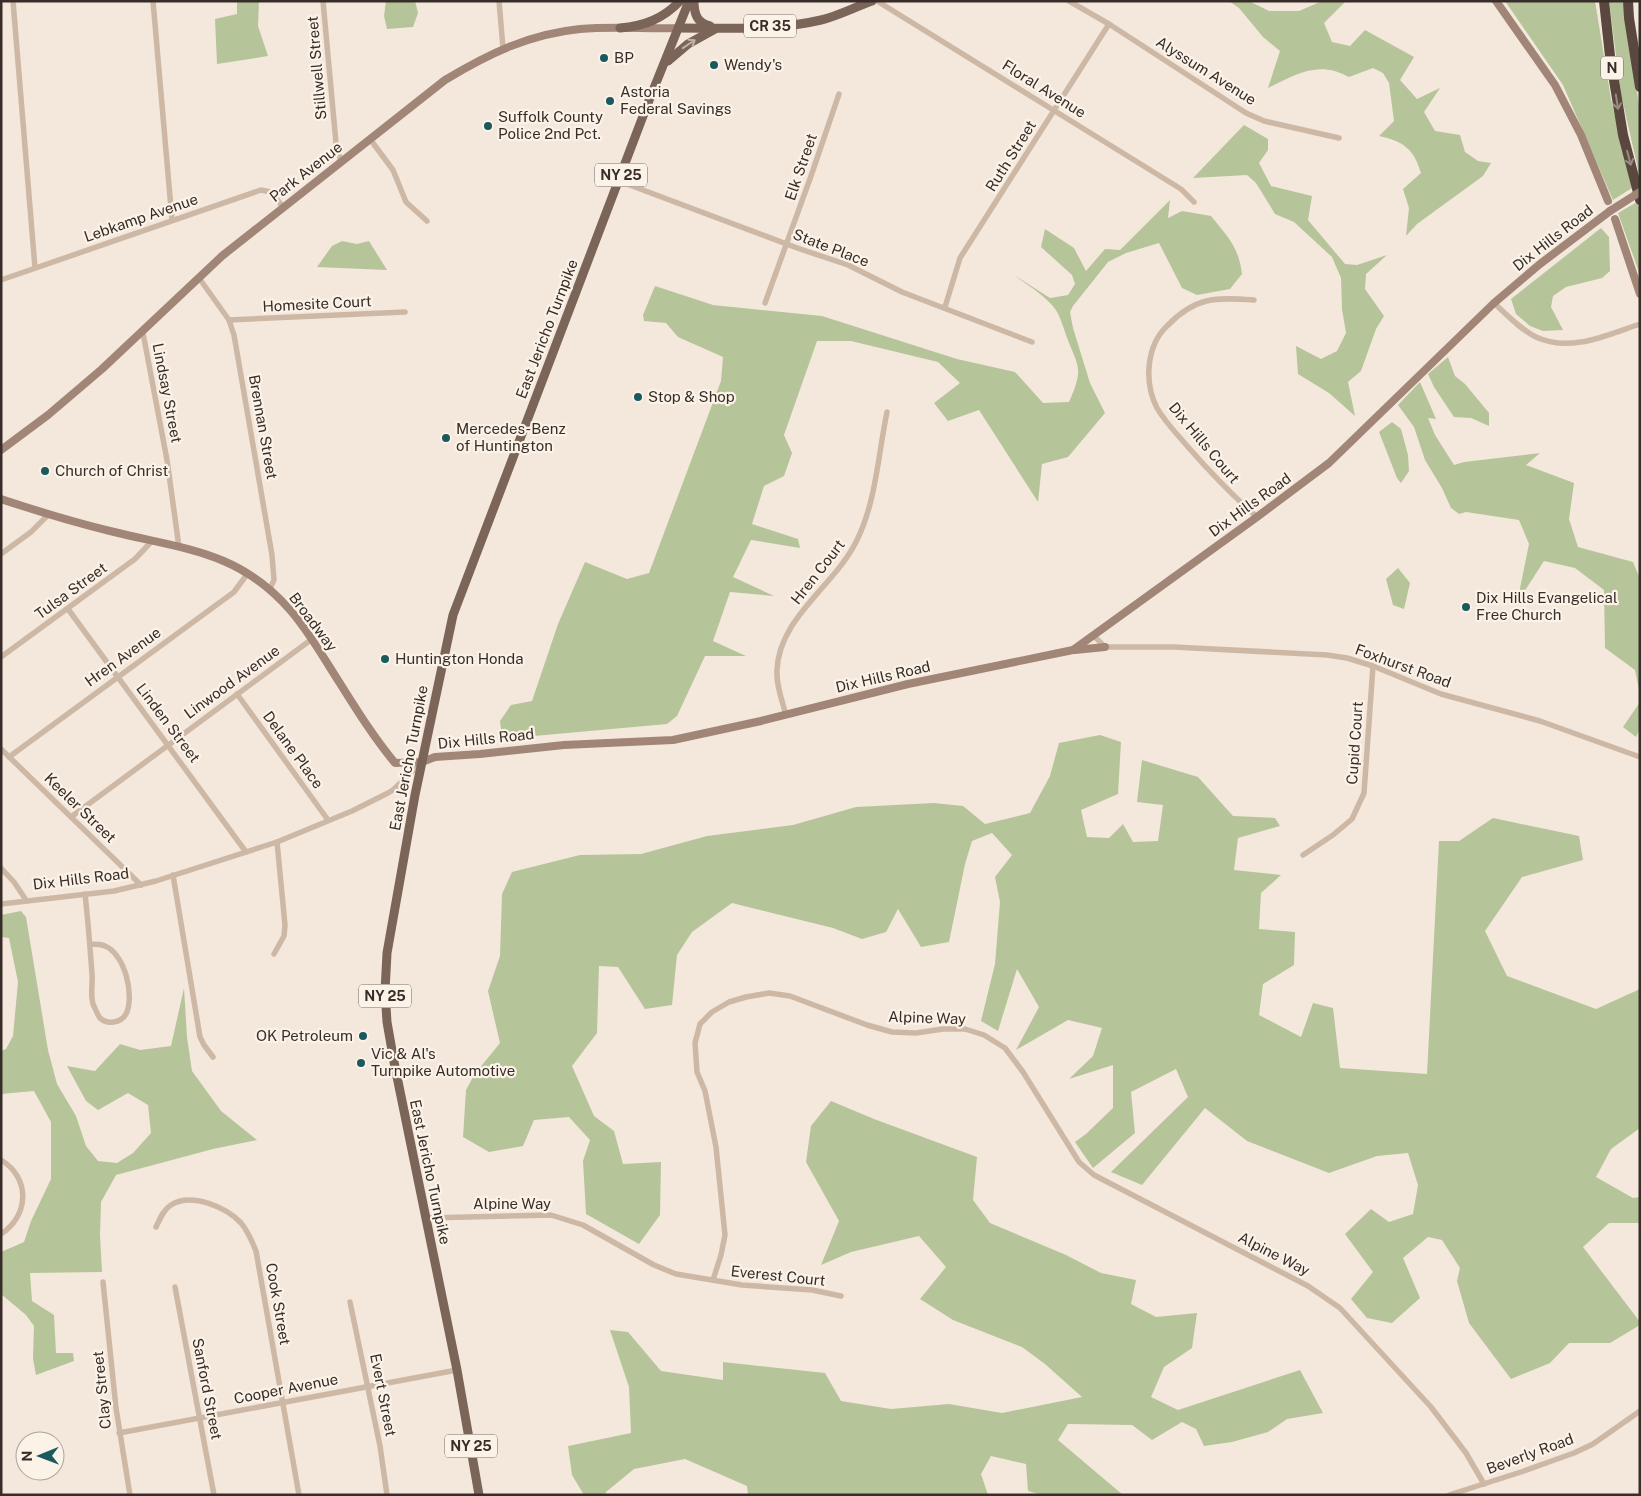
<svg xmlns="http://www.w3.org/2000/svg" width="1641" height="1496" viewBox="0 0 1641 1496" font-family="'Public Sans',sans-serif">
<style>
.green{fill:#b6c49a}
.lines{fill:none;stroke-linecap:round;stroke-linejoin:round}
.street{stroke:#cdb8a6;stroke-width:5.5}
.secondary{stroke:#a18678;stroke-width:8}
.primary{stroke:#7b6458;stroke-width:9}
.highway{stroke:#5a473e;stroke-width:10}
.secondary-bridge{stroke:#a18678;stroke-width:8}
.oneway{stroke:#c1b2a7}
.oneway2{stroke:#9a8b82}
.poi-dot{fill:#1a595d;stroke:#fbf2e8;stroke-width:2}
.labels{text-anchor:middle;stroke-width:4.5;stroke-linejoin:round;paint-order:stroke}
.shield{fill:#fbf2e8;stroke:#726862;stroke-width:1}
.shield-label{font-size:14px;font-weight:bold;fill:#382d28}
.poi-label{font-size:15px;fill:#382d28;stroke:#fbf2e8;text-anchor:start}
.street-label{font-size:15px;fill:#382d28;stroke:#fbf2e8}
</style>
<rect width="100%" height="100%" fill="#f4e8dc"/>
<g class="green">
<polygon points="237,1 259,1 258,26 268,56 217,64 215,19 237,14"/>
<polygon points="386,1 415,1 418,13 413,27 387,29 384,16"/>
<path d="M1229,1H1249L1269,11H1299L1322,1H1346L1324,23L1332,42L1350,46L1365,30L1414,57L1400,80L1417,99L1440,88L1424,112L1435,131L1460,135L1465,152L1478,161L1491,163L1483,176L1417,224L1406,236L1409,208L1403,189L1421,173C1414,149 1403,141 1379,136L1394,121L1389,83L1383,73L1373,68L1349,77C1319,60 1296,74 1268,88L1280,51L1263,37L1239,8Z"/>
<polygon points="1505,1 1595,1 1611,99 1632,188 1613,200 1563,85"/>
<polygon points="1609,1 1623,1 1640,112 1640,178 1621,94"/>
<polygon points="1244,125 1268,139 1268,150 1259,163 1271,186 1312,196 1308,220 1345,264 1357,265 1387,255 1366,274 1365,289 1384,316 1376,329 1361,371 1348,382 1355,416 1329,393 1298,374 1296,346 1321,359 1337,351 1346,333 1342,309 1341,278 1332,257 1294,222 1275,214 1256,183 1247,175 1193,178"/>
<path d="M1170,200L1168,218L1182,211L1211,216C1227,236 1239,247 1242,274L1230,289L1197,295L1182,288L1159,243L1126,253L1108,262L1073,306L1070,312L1073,328L1090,383L1105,413L1068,457L1042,464L1038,502L979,410L948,421L934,403L960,383L938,362L851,341H817L784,435L792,453L784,476L764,486L752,524L798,539L800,548L751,540L733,577L774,596L730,592L713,641L746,656H705L677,716L667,724L523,737L501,729L500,721L511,705L532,701L558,624L585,562L627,579L649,573L721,381L723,357L678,337L666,323L644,321L643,315L655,286L713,305L822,316L957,359L1015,372L1043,403L1069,402C1086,365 1076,365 1065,332C1061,321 1059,312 1051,304C1041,293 1026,284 1014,275L1050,298L1068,295L1075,284L1072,275L1041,247L1045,229L1074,248L1086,271L1105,249L1120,250Z"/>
<polygon points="1637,202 1640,210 1640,275 1618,213"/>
<polygon points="1601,228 1609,237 1610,271 1602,278 1566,287 1553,296 1551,307 1563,330 1543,331 1530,326 1516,314 1511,299"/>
<polygon points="342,241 357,244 369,241 387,270 317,267 332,246"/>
<polygon points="1448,357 1455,376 1465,384 1489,413 1489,426 1471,418 1454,417 1434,387 1428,374"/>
<polygon points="1420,382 1436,419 1428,418 1435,435 1454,465 1464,462 1540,453 1526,465 1574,483 1569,519 1578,547 1633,562 1640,579 1640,694 1635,670 1605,648 1604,590 1575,568 1544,561 1517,603 1529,544 1519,520 1466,512 1459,514 1451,508 1442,488 1425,460 1414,427 1398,405"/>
<polygon points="1392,422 1401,429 1408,455 1409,471 1401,483 1397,478 1379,432"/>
<polygon points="1398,568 1410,583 1404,609 1393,605 1386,579"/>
<polygon points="1640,702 1640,729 1636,737 1623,727"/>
<polygon points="1100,735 1121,742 1118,794 1081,810 1087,837 1109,838 1123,824 1133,842 1158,841 1163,805 1137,802 1142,760 1198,777 1233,816 1275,818 1280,826 1238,838 1234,870 1281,875 1261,893 1259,929 1295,932 1294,965 1263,984 1259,1015 1301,1037 1313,1003 1333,1008 1340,1068 1427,1074 1439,841 1459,841 1493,818 1579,836 1583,860 1522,877 1485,931 1507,976 1596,1009 1640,989 1640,1128 1611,1149 1596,1177 1633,1198 1640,1197 1640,1223 1609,1223 1583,1247 1640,1322 1640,1325 1610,1343 1569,1343 1550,1363 1511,1379 1469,1323 1457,1281 1460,1268 1442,1240 1428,1237 1403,1258 1420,1298 1392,1323 1367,1318 1351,1299 1373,1272 1345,1234 1371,1209 1389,1222 1413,1214 1418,1185 1408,1153 1377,1156 1329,1173 1247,1141 1205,1108 1142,1185 1111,1172 1188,1097 1176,1069 1131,1092 1135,1133 1093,1168 1075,1142 1086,1134 1113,1108 1113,1065 1069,1079 1093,1056 1102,1028 1068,1020 1016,1050 1039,1007 1017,969 998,1031 981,1021 995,964 1000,902 995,877 1012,855 992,833 972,841 965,864 949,942 921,947 898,909 886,932 862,939 833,928 732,903 692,932 677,955 672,1005 645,1009 618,967 599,966 597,1033 572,1066 594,1116 614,1131 623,1164 661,1162 660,1215 639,1244 586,1214 583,1161 590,1140 569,1117 534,1120 523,1146 489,1152 463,1137 466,1090 474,1075 500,1043 488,991 500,956 502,894 512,872 580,855 641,854 707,836 793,825 856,807 934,803 963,806 985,824 1030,813 1050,776 1059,743"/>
<polygon points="21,911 26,917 48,1050 57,1084 76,1116 86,1146 98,1161 117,1163 133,1153 151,1133 148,1105 128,1093 98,1110 86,1101 67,1066 95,1071 120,1044 140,1050 171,1046 184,988 187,1037 192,1071 221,1111 257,1140 213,1149 116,1175 101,1202 100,1235 102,1272 30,1273 32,1301 54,1315 56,1353 73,1353 74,1361 36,1375 33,1359 34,1326 26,1315 1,1294 1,1252 24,1242 31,1221 51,1179 51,1122 34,1091 1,1094 1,1051 6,1049 13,1036 18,982 9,938 1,937 1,915"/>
<polygon points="831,1101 874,1119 977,1157 973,1200 990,1223 1066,1255 1101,1273 1136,1280 1131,1304 1156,1317 1197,1313 1192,1348 1164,1367 1151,1397 1178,1410 1300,1370 1323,1413 1287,1419 1268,1432 1232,1442 1204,1446 1196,1429 1182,1422 1152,1440 1132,1425 1068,1424 1058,1440 1123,1495 1042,1495 1028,1491 1026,1464 991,1456 981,1474 988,1495 748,1495 747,1486 685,1459 634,1469 606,1492 605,1495 584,1495 572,1475 568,1446 631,1433 629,1387 610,1330 628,1332 661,1371 723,1380 723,1362 825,1373 841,1401 891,1409 949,1404 1002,1413 1082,1397 1045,1364 1022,1347 953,1320 920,1299 946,1267 919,1236 851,1252 821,1265 839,1221 806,1162 811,1126"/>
</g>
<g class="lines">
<g class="street">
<polyline points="13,1 35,268"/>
<polyline points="153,1 172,220"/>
<polyline points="323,1 336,143 341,162"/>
<polyline points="499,1 503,48"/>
<polyline points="877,1 1181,189 1194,202"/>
<polyline points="1069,1 1109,24 1246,113 1264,121 1339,138"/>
<polyline points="370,139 393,170 406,202 427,221"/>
<polyline points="619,181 800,249 848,265 902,292 1032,342"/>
<polyline points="199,278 229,320 234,335 272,555 274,580 270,589"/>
<polyline points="1,280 261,190 271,192 283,207"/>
<path d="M1254,300C1215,297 1195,297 1167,326C1146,346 1144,383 1157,408C1165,422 1177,434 1188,447C1210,472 1232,495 1257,517"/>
<polyline points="765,303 811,176 839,94"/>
<path d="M1494,303C1507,315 1520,329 1536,337C1570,353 1607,335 1640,324"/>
<polyline points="945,307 960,258 1109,24"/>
<polyline points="229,320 405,312"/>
<polyline points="143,333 167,460 179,547"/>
<polyline points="1,554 31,532 49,514"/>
<polyline points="68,609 246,852"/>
<polyline points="1093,635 1105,647 1174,647 1327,655 1347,658 1373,666 1441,694 1540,721 1640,757"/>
<polyline points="1,657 135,559 152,541"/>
<polyline points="237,694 328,820"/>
<path d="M786,715C782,700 776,685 777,670C779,618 834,586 856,542C876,503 878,455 887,412"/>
<polyline points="1,749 141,885"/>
<polyline points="9,757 234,592 248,573"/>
<polyline points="71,817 312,639"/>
<polyline points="1303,855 1333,835 1352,819 1364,793 1373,666"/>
<polyline points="1,868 14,882 26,900"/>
<polyline points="173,875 200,1037 204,1045 213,1057"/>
<path d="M85,894C88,920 90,947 92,974C93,984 90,994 93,1004C95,1008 97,1014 100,1018C107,1025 121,1023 126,1014C135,996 125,954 105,946C101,944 95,944 90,944"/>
<polyline points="1,904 114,891 156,881 277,842 352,811 388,793 393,790 421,763"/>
<polyline points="274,954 284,936 285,925 277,842"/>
<path d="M1,1160C31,1178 29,1216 1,1234"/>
<polyline points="425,1218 551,1215 583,1225 654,1265 676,1274 742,1285 812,1290 841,1296"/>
<path d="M156,1227C160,1219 163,1210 171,1205C191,1192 226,1207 241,1223C248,1231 252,1241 256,1251L299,1495"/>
<polyline points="713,1280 721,1255 725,1235 716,1147 705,1091 697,1072 695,1043 700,1024 712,1012 729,1002 746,997 769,993 790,996 867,1025 892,1032 916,1033 943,1029 965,1029 984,1035 1005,1048 1023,1072 1079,1162 1094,1175 1308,1286 1340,1308 1431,1407 1466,1453 1484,1484"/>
<polyline points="103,1282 116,1408 130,1495"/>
<polyline points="175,1287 214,1495"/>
<polyline points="350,1302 380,1446 387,1495"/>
<polyline points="119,1433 457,1370"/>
<polyline points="1449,1495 1524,1471 1574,1453 1593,1444 1640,1411"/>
</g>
<g class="secondary">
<polyline points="1496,1 1555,85 1581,135 1608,201"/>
<polyline points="1615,219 1640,294"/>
<path d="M1,450L48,415L102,369L222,256L445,80C488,54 529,34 580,29C613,26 646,29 679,28"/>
<path d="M1,499C37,511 73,522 110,531C181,549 238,550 290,610C305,627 317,647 329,666C350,699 370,733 395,763L422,762L435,757L480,754L564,745L673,740L761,721L908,684L1073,650L1257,517L1329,463L1494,303L1540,264L1610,211"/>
<polyline points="1075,650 1105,647"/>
</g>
<g class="primary">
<path d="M694,1C694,14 697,23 710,26"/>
<path d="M620,28C644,26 663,19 680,1"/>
<path d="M679,28C726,28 775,31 821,20C838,16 855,7 872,1"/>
<polyline points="668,61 688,44 715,29"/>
<polyline points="479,1495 457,1370 394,1062 387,1022 385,991 387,953 415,795 453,615 648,103 689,1"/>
</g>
<g class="highway">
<polyline points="1604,1 1610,56 1623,135 1640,200"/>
<polyline points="1628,1 1629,18 1640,87"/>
</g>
<polyline class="secondary-bridge" points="1610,211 1640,192"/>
</g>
<defs><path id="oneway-shaft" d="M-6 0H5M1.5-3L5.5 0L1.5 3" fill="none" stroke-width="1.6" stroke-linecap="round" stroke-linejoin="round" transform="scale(1.25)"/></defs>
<use class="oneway" href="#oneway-shaft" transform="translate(689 44) rotate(-34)"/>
<g class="oneway2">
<use href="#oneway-shaft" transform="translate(1617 102) rotate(81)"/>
<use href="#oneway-shaft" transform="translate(1629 158) rotate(75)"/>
</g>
<g class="poi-dot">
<circle cx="604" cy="58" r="5"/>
<circle cx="714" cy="65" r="5"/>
<circle cx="610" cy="101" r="5"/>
<circle cx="488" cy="126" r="5"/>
<circle cx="638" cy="397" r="5"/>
<circle cx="446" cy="438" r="5"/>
<circle cx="45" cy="471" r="5"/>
<circle cx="1466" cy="607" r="5"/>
<circle cx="385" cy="659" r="5"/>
<circle cx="363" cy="1036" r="5"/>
<circle cx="361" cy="1063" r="5"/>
</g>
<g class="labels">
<g class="shield">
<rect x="744" y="14.5" width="52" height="23" rx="4"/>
<rect x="1601" y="56.5" width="22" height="23" rx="4"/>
<rect x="595" y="163.5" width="52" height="23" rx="4"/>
<rect x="359" y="984.5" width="52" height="23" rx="4"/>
<rect x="445" y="1434.5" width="52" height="23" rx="4"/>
</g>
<g class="shield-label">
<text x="770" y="31">CR 35</text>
<text x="1612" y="73">N</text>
<text x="621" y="180">NY 25</text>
<text x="385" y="1001">NY 25</text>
<text x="471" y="1451">NY 25</text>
</g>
<g class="poi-label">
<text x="614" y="63">BP</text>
<text x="724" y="70">Wendy's</text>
<text x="620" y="97">Astoria<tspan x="620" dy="17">Federal Savings</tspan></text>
<text x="498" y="122">Suffolk County<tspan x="498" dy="17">Police 2nd Pct.</tspan></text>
<text x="648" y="402">Stop &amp; Shop</text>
<text x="456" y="434">Mercedes-Benz<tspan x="456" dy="17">of Huntington</tspan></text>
<text x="55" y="476">Church of Christ</text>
<text x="1476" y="603">Dix Hills Evangelical<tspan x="1476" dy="17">Free Church</tspan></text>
<text x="395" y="664">Huntington Honda</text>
<text x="353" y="1041" text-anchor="end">OK Petroleum</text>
<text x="371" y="1059">Vic &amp; Al's<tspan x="371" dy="17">Turnpike Automotive</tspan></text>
</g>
<g class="street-label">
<text transform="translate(317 68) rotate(-95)" y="5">Stillwell Street</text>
<text transform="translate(1206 71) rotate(32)" y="5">Alyssum Avenue</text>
<text transform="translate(1044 89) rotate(32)" y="5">Floral Avenue</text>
<text transform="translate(1011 156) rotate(-58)" y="5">Ruth Street</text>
<text transform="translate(801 167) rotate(-71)" y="5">Elk Street</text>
<text transform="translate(306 172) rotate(-38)" y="5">Park Avenue</text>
<text transform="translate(141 218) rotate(-19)" y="5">Lebkamp Avenue</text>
<text transform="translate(1553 238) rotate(-38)" y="5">Dix Hills Road</text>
<text transform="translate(831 248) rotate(21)" y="5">State Place</text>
<text transform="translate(317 304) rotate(-3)" y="5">Homesite Court</text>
<text transform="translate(547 329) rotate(-69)" y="5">East Jericho Turnpike</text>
<text transform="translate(167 393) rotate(79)" y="5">Lindsay Street</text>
<text transform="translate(263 427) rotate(80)" y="5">Brennan Street</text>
<text transform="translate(1204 443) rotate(50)" y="5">Dix Hills Court</text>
<text transform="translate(1250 505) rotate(-36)" y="5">Dix Hills Road</text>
<text transform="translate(818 572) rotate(-52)" y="5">Hren Court</text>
<text transform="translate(71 591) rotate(-36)" y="5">Tulsa Street</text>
<text transform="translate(313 622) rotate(53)" y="5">Broadway</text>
<text transform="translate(123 657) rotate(-36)" y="5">Hren Avenue</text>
<text transform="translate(1403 666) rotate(20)" y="5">Foxhurst Road</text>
<text transform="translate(883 677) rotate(-13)" y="5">Dix Hills Road</text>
<text transform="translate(232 682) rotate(-36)" y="5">Linwood Avenue</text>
<text transform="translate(168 723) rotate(53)" y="5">Linden Street</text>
<text transform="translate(486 739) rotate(-6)" y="5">Dix Hills Road</text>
<text transform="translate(1355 743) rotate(-86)" y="5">Cupid Court</text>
<text transform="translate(293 750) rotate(54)" y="5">Delane Place</text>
<text transform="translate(409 758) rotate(-79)" y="5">East Jericho Turnpike</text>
<text transform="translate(80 808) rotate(44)" y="5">Keeler Street</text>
<text transform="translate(81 879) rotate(-7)" y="5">Dix Hills Road</text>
<text transform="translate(927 1018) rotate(2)" y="5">Alpine Way</text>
<text transform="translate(430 1172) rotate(78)" y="5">East Jericho Turnpike</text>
<text x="512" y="1209">Alpine Way</text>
<text transform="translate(1274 1254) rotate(27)" y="5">Alpine Way</text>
<text transform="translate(778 1276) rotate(6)" y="5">Everest Court</text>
<text transform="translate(278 1304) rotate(80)" y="5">Cook Street</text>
<text transform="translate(207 1389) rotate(79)" y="5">Sanford Street</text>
<text transform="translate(286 1389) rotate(-11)" y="5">Cooper Avenue</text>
<text transform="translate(102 1390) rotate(-96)" y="5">Clay Street</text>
<text transform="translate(383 1395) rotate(79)" y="5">Evert Street</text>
<text transform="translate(1530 1454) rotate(-20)" y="5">Beverly Road</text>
</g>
</g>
<rect width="1641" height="1496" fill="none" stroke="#382d28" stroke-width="5"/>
<g transform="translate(40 1456) rotate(269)"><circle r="24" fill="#fbf2e8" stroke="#ada39b"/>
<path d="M0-4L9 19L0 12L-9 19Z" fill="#1a595d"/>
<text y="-8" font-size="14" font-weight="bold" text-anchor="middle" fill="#382d28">N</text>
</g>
</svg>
